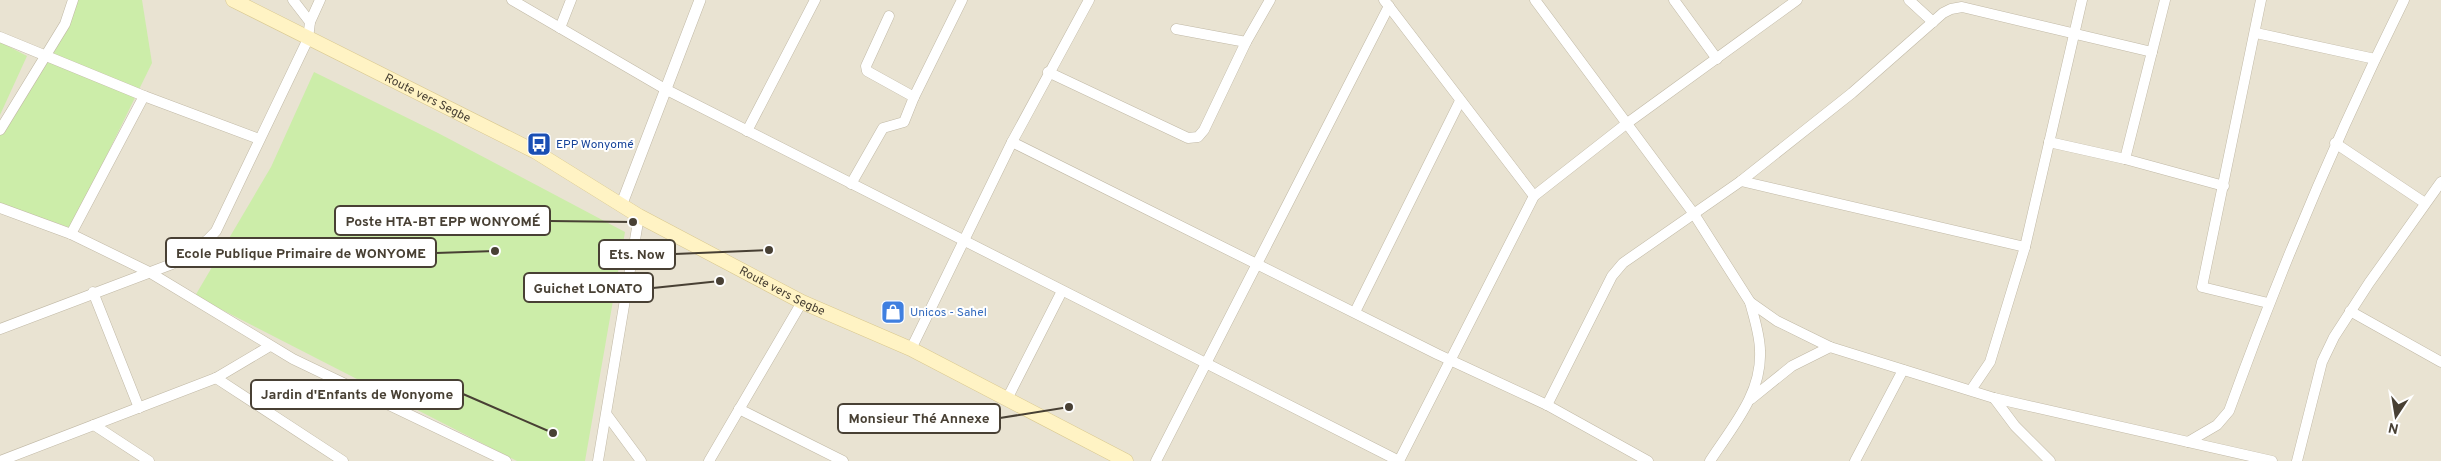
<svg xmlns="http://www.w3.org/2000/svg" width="2441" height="461" viewBox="0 0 2441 461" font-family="Overpass,sans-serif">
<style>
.residential{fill:#e9e3d2}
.green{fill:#cceda9}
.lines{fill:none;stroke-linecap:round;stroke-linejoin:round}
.minor-casing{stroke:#c1b9a6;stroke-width:11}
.tertiary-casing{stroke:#c1b9a6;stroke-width:12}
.secondary-casing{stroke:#d9c88f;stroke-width:15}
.minor{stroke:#fff;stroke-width:10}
.tertiary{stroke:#fff;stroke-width:11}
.secondary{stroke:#fff3c4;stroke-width:14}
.labels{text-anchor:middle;stroke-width:4;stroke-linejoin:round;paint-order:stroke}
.street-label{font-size:12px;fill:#484034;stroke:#fff}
.transit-label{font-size:12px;fill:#164399;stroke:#fff;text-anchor:start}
.shop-label{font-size:12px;fill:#366cbe;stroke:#fff;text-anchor:start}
.leader{fill:none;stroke:#484034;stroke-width:2}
.callout-dot{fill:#484034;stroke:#fff;stroke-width:2}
.callout{fill:#fff;stroke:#484034;stroke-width:2}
.callout-label{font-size:14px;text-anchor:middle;font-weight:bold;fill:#484034}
</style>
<rect width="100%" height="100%" fill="#f4f0e5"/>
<rect class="residential" x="0" y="0" width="2441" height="461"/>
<g class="green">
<polygon points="73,0 142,0 152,63 71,228 0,204 0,135"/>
<polygon points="0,42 27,56 0,115"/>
<polygon points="314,72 438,133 625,232 585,461 517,461 195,296 271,167"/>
</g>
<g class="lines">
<g class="minor-casing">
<g id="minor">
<polyline points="293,0 310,22"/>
<polyline points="512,0 665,89 1399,461"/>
<polyline points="1384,0 1534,196"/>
<polyline points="1535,0 1694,214 1750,302 1777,321 1830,347 1994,398 2272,461"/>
<polyline points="1674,0 1717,59"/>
<polyline points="1909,0 1933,22"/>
<polyline points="2261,0 2202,287 2268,303"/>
<polyline points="889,16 866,66 867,71 914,97"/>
<polyline points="560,28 571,0"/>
<polyline points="1176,29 1246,42"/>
<polyline points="2256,33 2375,59"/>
<polyline points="0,37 144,96 259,139"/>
<polyline points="1048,72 1188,138 1198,137 1204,130 1246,42 1270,0"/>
<polyline points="0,130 65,24 73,0"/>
<polyline points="747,131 815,0"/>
<polyline points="1012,142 1437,354 1547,405 1648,461"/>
<polyline points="2049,142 2125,159 2224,186"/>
<polyline points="2335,143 2425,203"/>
<polyline points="2125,159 2165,0"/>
<polyline points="1741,181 2025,247"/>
<polyline points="851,184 883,128 904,122 914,97 962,0"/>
<polyline points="0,208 71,234 149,272 293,359 506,461"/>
<polyline points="71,234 144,96"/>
<polyline points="93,292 139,408"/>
<polyline points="2350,311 2441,362"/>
<polyline points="1355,312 1460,101"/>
<path d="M0,329L172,264C189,255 203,246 216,231L308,39L310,22L320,0"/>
<polyline points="911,349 1012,142 1089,0"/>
<polyline points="216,378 343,461"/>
<polyline points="1971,390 1990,362 2025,247 2082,0"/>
<polyline points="1994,398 2015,426 2050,461"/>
<polyline points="1007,399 1062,291"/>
<polyline points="1751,399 1792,366 1830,347"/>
<polyline points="1547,405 1612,276 1623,263 1741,181 1852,93 1943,13 1951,9 1962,7 2152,52"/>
<polyline points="739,409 843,461"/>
<polyline points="607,415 641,461"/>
<polyline points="94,425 149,461"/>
<path d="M2188,442L2217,425L2229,411C2280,270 2337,135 2404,0"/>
<polyline points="0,461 216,378 270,346"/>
<polyline points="598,461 639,216"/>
<polyline points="709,461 802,302"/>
<polyline points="1156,461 1389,6"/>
<polyline points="1399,461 1534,196 1626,124 1797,0"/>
<path d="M1710,461C1732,427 1762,394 1760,351C1760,335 1754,318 1750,302"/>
<polyline points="1855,461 1903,370"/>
<polyline points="2297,461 2322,362 2334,337 2369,283 2441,182"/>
</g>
</g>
<g class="tertiary-casing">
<polyline id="tertiary" points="621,206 700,0"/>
</g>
<g class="secondary-casing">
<g id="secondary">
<path id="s1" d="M233,0L536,152L639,216L802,302L911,349L1126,461"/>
</g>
</g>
<use href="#minor" class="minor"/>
<use href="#tertiary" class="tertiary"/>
<use href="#secondary" class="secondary"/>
</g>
<defs>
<g id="bus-square" transform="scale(1.25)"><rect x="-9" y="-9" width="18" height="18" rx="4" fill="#1a4fb4" stroke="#fff"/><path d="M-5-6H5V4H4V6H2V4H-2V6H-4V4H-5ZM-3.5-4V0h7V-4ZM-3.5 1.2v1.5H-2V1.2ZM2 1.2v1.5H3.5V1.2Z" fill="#fff"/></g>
<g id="shop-square" transform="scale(1.25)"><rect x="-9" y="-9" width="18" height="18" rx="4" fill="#3f7fe0" stroke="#fff"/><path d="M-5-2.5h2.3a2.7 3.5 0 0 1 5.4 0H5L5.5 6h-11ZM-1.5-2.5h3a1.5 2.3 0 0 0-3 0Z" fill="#fff"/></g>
</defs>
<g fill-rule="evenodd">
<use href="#bus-square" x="539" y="144"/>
<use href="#shop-square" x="893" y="312"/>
</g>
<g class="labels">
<g class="street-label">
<text dy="4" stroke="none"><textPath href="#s1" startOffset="218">Route vers Segbe</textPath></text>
<text dy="4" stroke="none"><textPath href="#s1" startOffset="622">Route vers Segbe</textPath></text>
</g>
<g class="transit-label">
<text x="556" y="148">EPP Wonyomé</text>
</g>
<g class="shop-label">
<text x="910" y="316">Unicos - Sahel</text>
</g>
</g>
<path class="leader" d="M633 222L550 221M495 251L436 253M769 250L675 254M720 281L653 288M553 433L463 394M1069 407L1000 418"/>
<g class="callout-dot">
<circle cx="633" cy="222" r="5"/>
<circle cx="495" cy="251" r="5"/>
<circle cx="769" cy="250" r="5"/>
<circle cx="720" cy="281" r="5"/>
<circle cx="553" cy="433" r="5"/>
<circle cx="1069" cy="407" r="5"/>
</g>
<g class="callout">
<rect x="335" y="206" width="215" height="29" rx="5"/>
<rect x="166" y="238" width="270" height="29" rx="5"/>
<rect x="599" y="240" width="76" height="29" rx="5"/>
<rect x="524" y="273" width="129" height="29" rx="5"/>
<rect x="251" y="380" width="212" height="29" rx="5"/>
<rect x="838" y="404" width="162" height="29" rx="5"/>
</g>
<g class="callout-label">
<text x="443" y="226">Poste HTA-BT EPP WONYOMÉ</text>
<text x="301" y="258">Ecole Publique Primaire de WONYOME</text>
<text x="637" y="259">Ets. Now</text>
<text x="588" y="293">Guichet LONATO</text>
<text x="357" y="399">Jardin d'Enfants de Wonyome</text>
<text x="919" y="423">Monsieur Thé Annexe</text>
</g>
<g transform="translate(2396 416) rotate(192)" stroke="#ffffff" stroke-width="4" paint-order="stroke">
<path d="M0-4L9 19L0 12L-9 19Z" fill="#484034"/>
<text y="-8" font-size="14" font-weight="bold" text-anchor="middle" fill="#484034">N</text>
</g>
</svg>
